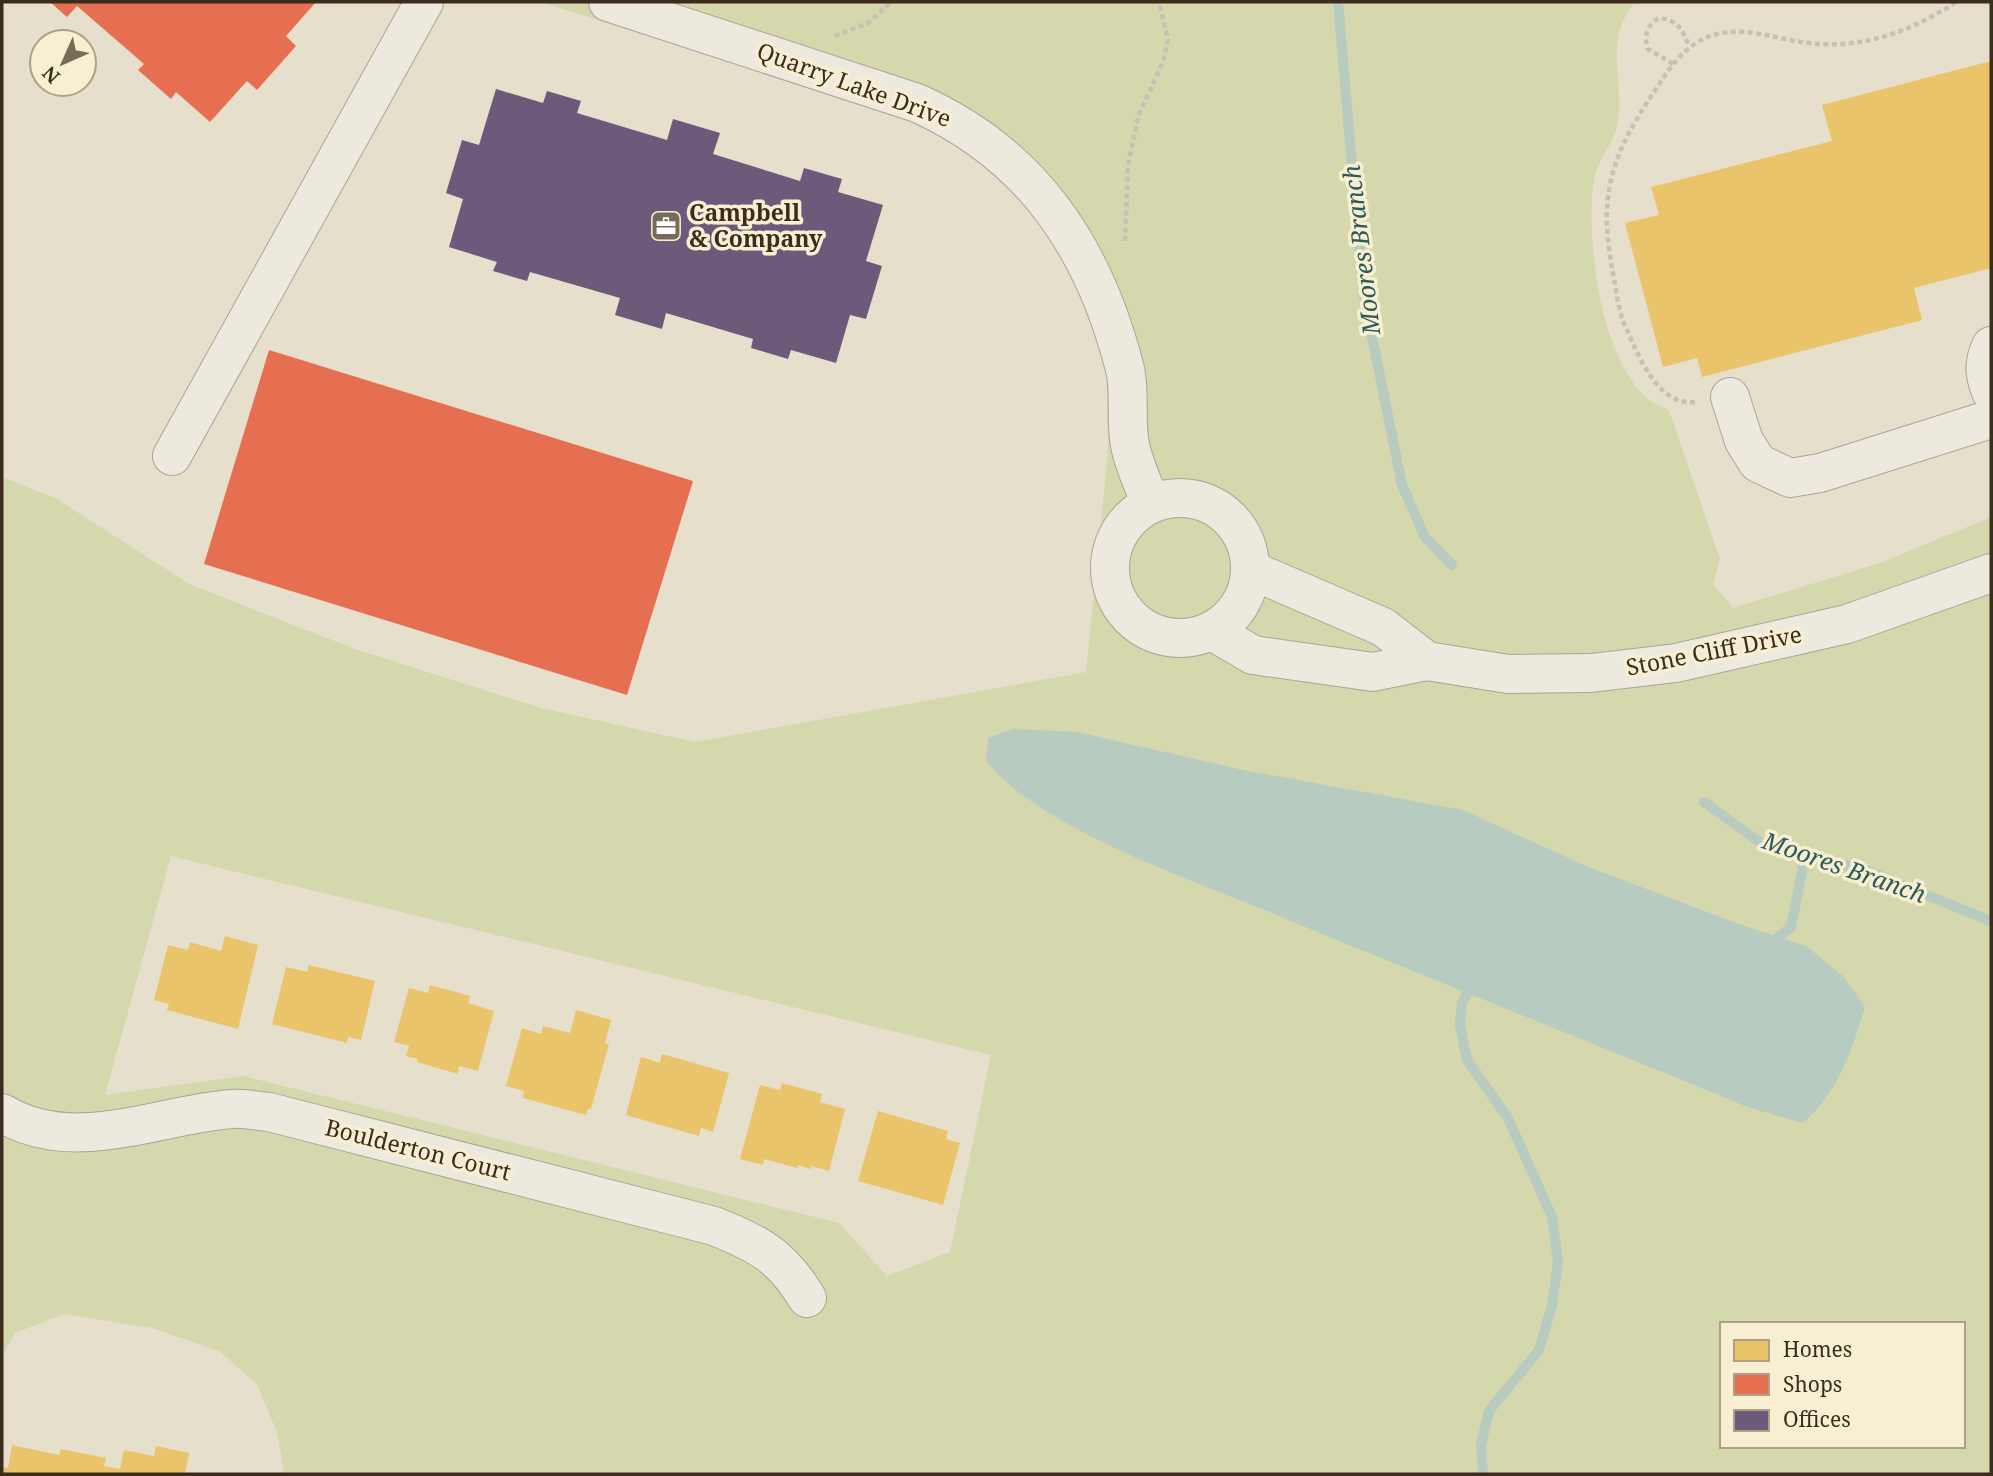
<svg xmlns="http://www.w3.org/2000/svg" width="1993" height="1476" viewBox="0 0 1993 1476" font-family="'Noto Serif',serif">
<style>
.green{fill:#d5d7ad;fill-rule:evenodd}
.water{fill:#b8cbc0}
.homes{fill:#e9c46a}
.shops{fill:#e76f51}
.offices{fill:#6d597a}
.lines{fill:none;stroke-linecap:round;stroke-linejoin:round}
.stream{stroke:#b8cbc0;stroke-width:10}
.minor-casing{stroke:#aba495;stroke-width:40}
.path{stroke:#c7c0b5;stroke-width:4.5;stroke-dasharray:5 3.5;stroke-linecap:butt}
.minor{stroke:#eee9de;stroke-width:38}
.labels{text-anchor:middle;stroke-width:7;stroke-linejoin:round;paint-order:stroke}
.street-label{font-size:23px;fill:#3b2c1d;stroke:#f8eed1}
.poi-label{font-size:23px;font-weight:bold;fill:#3b2c1d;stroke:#f8eed1;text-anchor:start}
.water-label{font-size:24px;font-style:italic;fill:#2b5b5a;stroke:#f8eed1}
</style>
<rect width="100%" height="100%" fill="#e6dfcc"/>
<path class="green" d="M541,2H1635C1600,46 1628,83 1616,130C1611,147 1597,161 1594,179C1585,236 1600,363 1650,400C1655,405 1663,407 1669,410L1720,559L1713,584L1733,608L1880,563L1991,517V1474H284L278,1435L257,1384L219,1351L152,1328L64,1314L15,1333L2,1356V477L57,499L189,584L355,649L541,708L695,742L1086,672L1108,452L1107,370L1086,295L1022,195L950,139L909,119ZM171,856L991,1055L950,1252L887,1276L839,1223L243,1076L105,1095ZM1722,1324H1963V1446H1722Z"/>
<path class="water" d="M1013,729L1077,732L1243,770L1463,810L1586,866L1744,926L1806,946L1844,977L1865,1007C1852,1051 1838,1092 1803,1123L1750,1108C1593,1043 1435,981 1279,916C1195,881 1042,830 986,761L988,738Z"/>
<g class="homes">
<polygon points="1991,61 1991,268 1914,288 1922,320 1702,377 1697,358 1663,367 1625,223 1659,215 1651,187 1832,141 1822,105"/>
<polygon points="225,936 258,945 238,1029 167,1010 169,1004 154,1000 168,945 188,950 190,942 221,951"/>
<polygon points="309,965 375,981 361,1040 348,1037 347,1043 272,1024 286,967 307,972"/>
<polygon points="430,985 470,996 468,1003 494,1011 478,1071 459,1066 458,1074 417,1062 418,1059 406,1056 409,1046 394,1042 409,988 428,993"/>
<polygon points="576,1010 611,1020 605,1043 609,1044 591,1109 588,1109 586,1115 523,1098 524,1091 506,1086 522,1028 541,1034 543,1026 570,1033"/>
<polygon points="662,1054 729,1073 713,1132 701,1128 699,1136 626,1115 641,1057 660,1063"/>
<polygon points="782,1083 822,1094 820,1102 845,1109 829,1171 812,1166 811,1169 798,1165 797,1168 764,1159 763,1165 740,1159 760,1085 780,1090"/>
<polygon points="878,1111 948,1131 946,1139 960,1143 943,1205 858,1181"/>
<polygon points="12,1445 59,1455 61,1449 106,1458 104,1466 120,1469 124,1450 154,1456 156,1446 189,1453 185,1474 3,1474 4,1467 8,1468"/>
</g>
<g class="shops">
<polygon points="50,2 316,2 286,36 296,46 257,90 247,81 210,122 176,92 171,99 138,70 144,64 77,6 67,17"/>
<polygon points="269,350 693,481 627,695 204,564"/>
</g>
<polygon class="offices" points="496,89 543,103 547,91 581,101 577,113 667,140 673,119 720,133 713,154 800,181 804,168 842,179 838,192 883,205 866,261 882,266 866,319 850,315 836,363 791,350 788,359 751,348 753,339 666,313 662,329 615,315 620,298 530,272 527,281 493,271 497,262 449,247 463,199 446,193 462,140 479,145"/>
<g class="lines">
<g class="stream">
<polyline points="1338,2 1363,292 1402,485 1425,537 1452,565"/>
<polyline points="1704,802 1761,843 1805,857 1863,869 1991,921"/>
<polyline points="1769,944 1791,927 1805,857"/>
<polyline points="1473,983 1462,1003 1460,1025 1467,1060 1508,1118 1552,1217 1558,1262 1552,1305 1539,1350 1489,1411 1481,1445 1483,1474"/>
</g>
<g class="minor-casing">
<g id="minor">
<path d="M608,2L917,103C1033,155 1094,248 1125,369C1130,390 1126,415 1129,438C1131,459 1143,482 1150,503"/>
<path d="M1991,346C1983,364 1984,374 1991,392"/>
<polyline points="1730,397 1744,441 1758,463 1790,478 1820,473 1991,419"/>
<polyline points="172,456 424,2"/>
<circle cx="1180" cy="568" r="70"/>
<polyline points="1251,570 1383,627 1427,661"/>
<polyline points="1212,631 1253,655 1373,672 1427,661 1508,674 1591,673 1676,663 1847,624 1991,573"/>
<path d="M2,1113C74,1156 155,1115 232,1109C244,1108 257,1111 269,1112L714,1226C759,1244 781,1255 807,1298"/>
</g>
</g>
<g class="path">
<polyline points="835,36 868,23 891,2"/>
<path d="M1673,64L1648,49C1643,36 1647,26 1659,18C1678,20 1682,29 1689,46"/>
<polyline points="1125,241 1128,165 1139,114 1163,62 1168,40 1159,2"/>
<path d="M1695,402C1658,406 1639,357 1627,330C1619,314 1617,296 1614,278C1597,196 1610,157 1656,89C1672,64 1687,42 1717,34C1745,27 1774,38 1801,42C1858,51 1909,33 1956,2"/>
</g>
<use href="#minor" class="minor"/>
</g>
<defs>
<g id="office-square" transform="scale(1.575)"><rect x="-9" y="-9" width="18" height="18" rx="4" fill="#776b5a" stroke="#f8eed1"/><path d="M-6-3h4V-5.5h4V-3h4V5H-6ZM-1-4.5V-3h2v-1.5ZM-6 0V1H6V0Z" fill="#fff"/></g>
</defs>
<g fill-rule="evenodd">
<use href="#office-square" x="666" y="226"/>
</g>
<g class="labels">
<g class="street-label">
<text transform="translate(854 85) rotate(20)" y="8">Quarry Lake Drive</text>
<text transform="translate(1714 651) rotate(-11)" y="8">Stone Cliff Drive</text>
<text transform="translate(418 1150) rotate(14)" y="8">Boulderton Court</text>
</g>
<g class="poi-label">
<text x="689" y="221">Campbell<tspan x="689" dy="26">&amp; Company</tspan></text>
</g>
<g class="water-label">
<text transform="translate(1362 250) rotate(-97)" y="8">Moores Branch</text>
<text transform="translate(1844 868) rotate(19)" y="8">Moores Branch</text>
</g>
</g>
<rect width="1993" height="1476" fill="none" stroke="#3b2c1d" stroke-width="7"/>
<rect x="1720" y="1322" width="245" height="126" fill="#f8eed1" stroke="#aca089" stroke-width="2"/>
<rect x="1734" y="1340" width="35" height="21" fill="#e9c46a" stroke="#aca089" stroke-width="2"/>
<text x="1783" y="1357" font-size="21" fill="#3b2c1d">Homes</text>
<rect x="1734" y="1374" width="35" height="21" fill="#e76f51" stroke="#aca089" stroke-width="2"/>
<text x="1783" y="1392" font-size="21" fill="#3b2c1d">Shops</text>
<rect x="1734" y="1410" width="35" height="21" fill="#6d597a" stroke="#aca089" stroke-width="2"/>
<text x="1783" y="1427" font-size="21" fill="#3b2c1d">Offices</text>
<g transform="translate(63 63) rotate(225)"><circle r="33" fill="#f8eed1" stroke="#aca089" stroke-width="2"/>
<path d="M0-5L12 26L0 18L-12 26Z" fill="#776b5a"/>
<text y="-10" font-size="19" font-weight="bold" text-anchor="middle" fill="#3b2c1d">N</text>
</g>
</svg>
